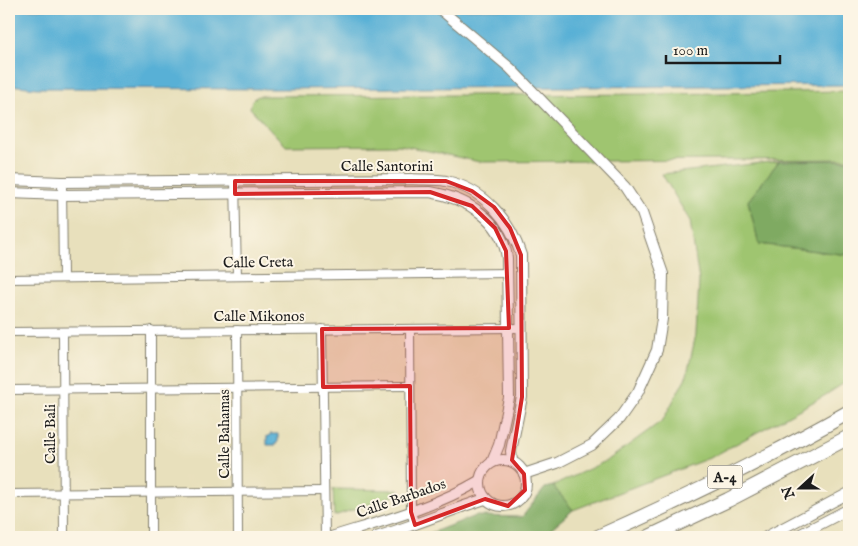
<svg xmlns="http://www.w3.org/2000/svg" width="858" height="546" viewBox="0 0 858 546" font-family="'IM FELL English',serif">
<style>
.green{fill:#9fc570;stroke:#5e7046}
.forest{fill:#7faa62;stroke:#4e633f}
.water{fill:#59b0d6;stroke:#3a6679}
.lines{fill:none;stroke-linecap:round;stroke-linejoin:round}
.street-casing{stroke:#827e6c;stroke-width:10}
.secondary-casing{stroke:#827e6c;stroke-width:12}
.highway-casing{stroke:#827e6c;stroke-width:16}
.street{stroke:#fff;stroke-width:8}
.secondary{stroke:#fff;stroke-width:10}
.highway{stroke:#fff;stroke-width:14}
.marked{fill:#d62828;fill-opacity:0.2;stroke:#d62828;stroke-width:4;stroke-linejoin:round}
.labels{text-anchor:middle;stroke-width:4;stroke-linejoin:round;paint-order:stroke}
.shield{fill:#fcf5e5;stroke:#5f5d58;stroke-width:1}
.shield-label{font-size:14px;font-weight:bold;fill:#1c1c1c}
.street-label{font-size:15px;fill:#1c1c1c;stroke:#fcf5e5}
</style>
<rect width="100%" height="100%" fill="#fcf5e5"/>
<filter id="ink" filterUnits="userSpaceOnUse"><feTurbulence type="fractalNoise" baseFrequency=".02" numOctaves="2"/><feDisplacementMap in="SourceGraphic" scale="10" xChannelSelector="R" yChannelSelector="G"/><feConvolveMatrix kernelMatrix="1 2 1 2 8 2 1 2 1" color-interpolation-filters="sRGB"/></filter>
<filter id="wash" filterUnits="userSpaceOnUse"><feTurbulence type="fractalNoise" baseFrequency=".0096" numOctaves="4" result="noise"/><feDisplacementMap in="SourceGraphic" scale="20" xChannelSelector="R" yChannelSelector="G"/><feGaussianBlur stdDeviation="1.12" result="paint"/><feColorMatrix in="noise" values="0 0 0 0 0 0 0 0 0 0 0 0 0 0 0 0 0 1.4 0 .05"/><feComposite in="paint" operator="in"/></filter>
<g filter="url(#wash)">
<rect width="100%" height="100%" fill="#e8e0bc"/>
<g class="green">
<polygon points="849,91 849,159 480,162 401,145 286,146 250,108 252,100 258,96 662,94"/>
<polygon points="779,161 748,201 759,244 849,255 849,380 824,396 712,457 573,510 553,486 608,460 663,420 687,375 696,334 699,281 690,221 662,174"/>
<polygon points="333,489 400,490 400,494 334,516"/>
</g>
<g class="forest">
<polygon points="849,160 849,255 759,244 748,201 779,161"/>
<polygon points="553,486 573,510 541,537 420,537 475,516 522,517 545,488"/>
</g>
<g class="water">
<polygon points="9,9 849,9 849,85 274,89 37,88 9,85"/>
<polygon points="270,434 278,434 278,442 276,443 276,445 267,445 267,436 270,436"/>
</g>
</g>
<g filter="url(#ink)">
<g class="lines">
<g class="street-casing">
<g id="street">
<polyline points="235,181 237,276"/>
<polyline points="62,182 63,278"/>
<polyline points="9,279 508,273"/>
<polyline points="322,329 325,537"/>
<polyline points="410,329 411,512 415,525"/>
<polyline points="237,330 238,537"/>
<polyline points="9,332 521,328"/>
<polyline points="63,332 64,537"/>
<polyline points="9,390 410,386"/>
<polyline points="9,494 324,491"/>
<polyline points="151,537 151,330"/>
</g>
</g>
<g class="secondary-casing">
<g id="secondary">
<polyline points="440,9 510,68 625,187 642,213 663,274 662,319 657,350 638,392 619,419 592,445 557,463 524,474"/>
<path d="M9,180L62,182L411,179C422,180 435,179 446,181C484,189 510,220 521,255L522,397L511,451L512,461"/>
<path d="M9,193L62,195L430,192C466,198 502,219 507,258L509,398L499,445L492,462"/>
<circle cx="503" cy="483" r="23"/>
<path d="M331,537C382,521 433,508 479,481"/>
<path d="M376,537C413,526 448,511 485,499"/>
<polyline points="766,537 849,493"/>
<polyline points="795,537 849,509"/>
</g>
</g>
<g class="highway-casing">
<g id="highway">
<path d="M598,537C683,499 768,458 849,412"/>
<polyline points="649,537 728,500 849,437"/>
</g>
</g>
<use href="#street" class="street"/>
<use href="#secondary" class="secondary"/>
<use href="#highway" class="highway"/>
</g>
</g>
<path class="marked" d="M235,181H446L472,191L494,207L510,228L521,255L522,397L512,460L524,474L525,490L508,506L485,499L415,525L411,512L410,386L323,387L322,329L509,328L506,251L495,228L472,206L430,192L235,194Z"/>
<g class="labels">
<rect class="shield" x="707.5" y="465.5" width="35" height="23" rx="4"/>
<g class="shield-label">
<text x="725" y="482">A-4</text>
</g>
<g class="street-label">
<text x="387" y="171">Calle Santorini</text>
<text transform="translate(258 262) rotate(-1)" y="5">Calle Creta</text>
<text x="259" y="321">Calle Mikonos</text>
<text transform="translate(50 434) rotate(-90)" y="5">Calle Bali</text>
<text transform="translate(224 434) rotate(-90)" y="5">Calle Bahamas</text>
<text transform="translate(401 498) rotate(-19)" y="5">Calle Barbados</text>
</g>
</g>
<rect width="858" height="546" fill="none" stroke="#fcf5e5" stroke-width="30"/>
<g transform="translate(800 488) rotate(249)" stroke="#fcf5e5" stroke-width="4" paint-order="stroke">
<path d="M0-4L9 19L0 12L-9 19Z" fill="#1c1c1c"/>
<text y="-8" font-size="14" font-weight="bold" text-anchor="middle" fill="#1c1c1c">N</text>
</g>
<path d="M666 55v8h114v-8" fill="none" stroke="#1c1c1c" stroke-width="2.5"/>
<text x="673" y="55" font-size="15" fill="#1c1c1c" stroke="#fcf5e5" stroke-width="4" paint-order="stroke">100 m</text>
</svg>
